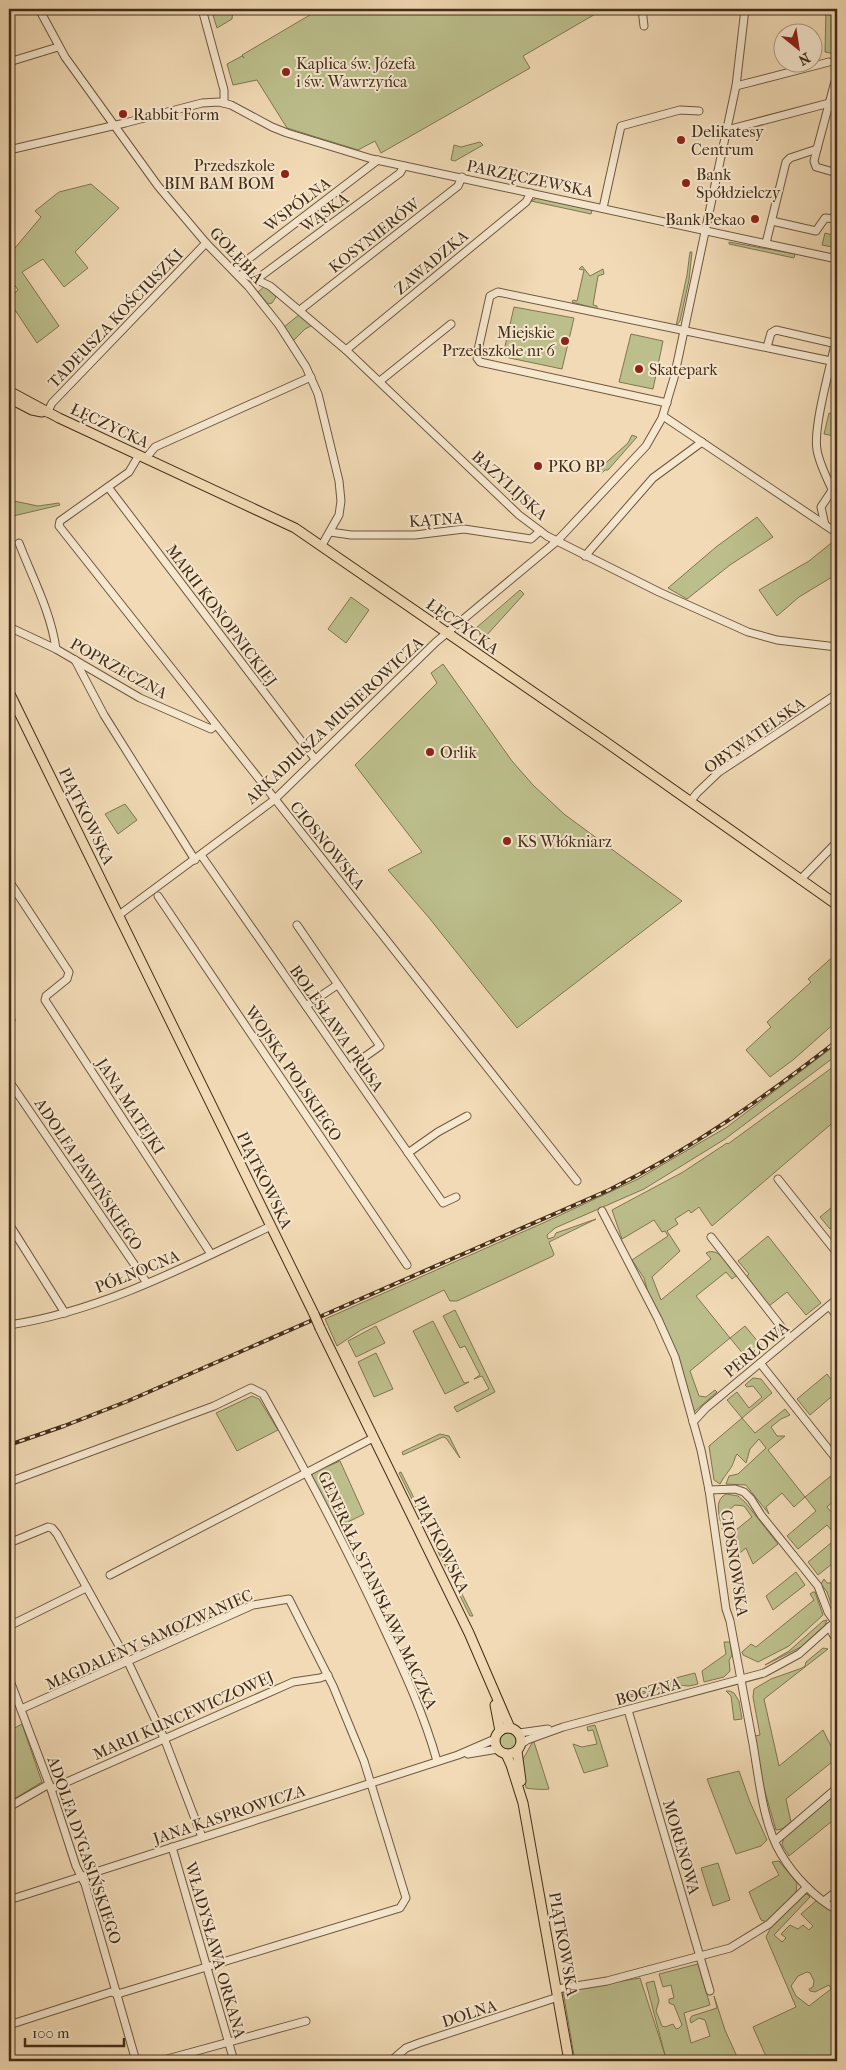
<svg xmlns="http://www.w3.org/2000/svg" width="846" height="2070" viewBox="0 0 846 2070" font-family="'IM FELL French Canon',serif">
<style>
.green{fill:#bcbf8c;stroke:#807652;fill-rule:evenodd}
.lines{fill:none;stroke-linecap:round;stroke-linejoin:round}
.minor-casing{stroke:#6e583f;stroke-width:9}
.major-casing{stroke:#432d18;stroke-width:11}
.minor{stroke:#f6e7cf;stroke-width:7}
.major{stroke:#f1dab5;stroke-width:9}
.rail-casing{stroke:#432d18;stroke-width:4}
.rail{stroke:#f6e7cf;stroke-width:2;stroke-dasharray:5.5;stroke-linecap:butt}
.major-bridge-casing{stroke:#432d18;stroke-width:11;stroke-linecap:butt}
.major-bridge{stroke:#f1dab5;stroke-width:9}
.poi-dot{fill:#8f2418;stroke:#f6e7cf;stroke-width:2}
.labels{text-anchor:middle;stroke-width:4;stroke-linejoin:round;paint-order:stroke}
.poi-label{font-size:16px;fill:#432d18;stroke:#f6e7cf;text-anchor:start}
.street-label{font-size:16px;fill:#432d18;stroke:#f6e7cf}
</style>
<rect width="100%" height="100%" fill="#f1dab5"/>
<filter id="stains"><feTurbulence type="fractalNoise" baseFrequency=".004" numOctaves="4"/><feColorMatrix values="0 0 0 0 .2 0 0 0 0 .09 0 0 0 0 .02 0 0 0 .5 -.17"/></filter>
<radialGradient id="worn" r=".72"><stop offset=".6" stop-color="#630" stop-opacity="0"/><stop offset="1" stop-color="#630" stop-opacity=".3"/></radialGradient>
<g class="green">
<polygon points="211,9 233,9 232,19 217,28"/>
<polygon points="320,9 604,9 523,56 530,68 381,153 375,141 358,150 287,128 257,80 233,85 227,64 242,56 244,58 242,55"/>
<polygon points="826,9 837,9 836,54 825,52"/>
<polygon points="480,142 483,145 455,161 451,160 454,145 461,147"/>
<polygon points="91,184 119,208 75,252 88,268 64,287 43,259 22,272 59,326 37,343 9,301 9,298 18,290 9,277 9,255 41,217 35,211 59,192"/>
<polygon points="537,198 592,210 591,214 531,201"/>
<polygon points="825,233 837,236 837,248 822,245"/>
<polygon points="729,242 795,254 794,258 729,244"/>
<polygon points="690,252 692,252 689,280 680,321 676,326 687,275"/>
<polygon points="582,266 590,276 603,269 604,274 598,276 593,305 597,306 597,309 572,302 573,300 577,301 584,270 579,269"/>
<polygon points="265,286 276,297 272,303 268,304 258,292"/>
<polygon points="514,307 574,318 562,369 505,357 503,355"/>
<polygon points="300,314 313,325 305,329 293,341 284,327"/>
<polygon points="631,334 663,341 653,389 619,382"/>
<polygon points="829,413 837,415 834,436 824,434"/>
<polygon points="632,435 637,437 608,470 605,470 601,474 600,468 628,443"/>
<polygon points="9,500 38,506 59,503 60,505 9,517"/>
<polygon points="757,517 773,537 730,565 687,599 668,588 716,547"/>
<polygon points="835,540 837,542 837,574 799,597 777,616 759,590 809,561"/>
<polygon points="520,590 524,594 485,637 476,628"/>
<polygon points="351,597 369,610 346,643 328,629"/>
<polygon points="443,664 512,761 533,785 564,814 682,901 517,1028 430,919 388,870 422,852 355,765 437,683 431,673"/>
<polygon points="125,804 137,820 118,834 105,814"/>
<polygon points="837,953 837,1021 793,1060 770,1077 746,1050 771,1027 767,1022 811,982 808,979"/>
<polygon points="837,1044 837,1055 725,1139 644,1189 555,1228 547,1235 548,1239 554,1237 556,1233 596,1219 549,1242 554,1254 553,1256 457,1301 450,1301 444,1290 361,1330 337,1346 325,1319 543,1223 638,1179 727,1127"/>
<path d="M837,1064V1119L712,1226L699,1207L691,1213L689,1210L675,1219L678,1224L667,1231L680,1251L652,1277L661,1300L711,1259L706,1253C719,1246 730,1267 737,1275L732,1279L726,1272L696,1296L730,1338L745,1326L764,1349L749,1361L730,1338L690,1371L699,1396L706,1397L715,1390L717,1392L694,1412L672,1342L648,1293L644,1278L632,1260L668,1236L665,1231L662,1232L654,1220L622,1239L612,1210L683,1172L727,1143L728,1144Z"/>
<polygon points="837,1203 837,1223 830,1229 820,1217"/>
<polygon points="768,1236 821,1303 806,1315 787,1292 769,1306 746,1277 749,1274 738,1261"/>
<polygon points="455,1310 495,1392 457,1412 454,1407 489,1389 482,1376 474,1379 480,1375 465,1346 460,1348 443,1316"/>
<polygon points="433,1321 464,1383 469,1382 445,1394 413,1331"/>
<polygon points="376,1326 385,1343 356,1357 348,1341"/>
<polygon points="376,1353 393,1389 374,1397 358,1362"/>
<polygon points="827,1374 837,1387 837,1392 810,1415 797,1399"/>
<path d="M753,1378L761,1379L772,1393L742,1418L755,1433L785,1409L790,1415L781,1419L771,1427L777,1436H785L768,1450L805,1497L837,1471V1498L827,1507L832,1513L835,1511L837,1513V1537L827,1525L798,1549L787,1536L816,1511L805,1497L794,1507L782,1493L766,1507L769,1514L746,1485L726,1484L729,1476L738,1474L766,1448L759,1439L750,1449L746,1463L737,1454C734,1459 733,1466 730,1469C726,1475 723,1478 720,1484L714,1480L709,1446L742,1418L727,1400L737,1392L749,1408L762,1397L753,1386L747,1387L745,1385Z"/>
<polygon points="252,1396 259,1399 278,1430 237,1451 216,1413"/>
<polygon points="440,1434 449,1436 460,1458 446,1438 443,1437 403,1455 402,1452"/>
<polygon points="340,1461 364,1514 338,1527 312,1477 312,1473"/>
<polygon points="401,1472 473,1616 470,1616 399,1473"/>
<path d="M726,1494L738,1496L745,1502L778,1544L753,1564L746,1548L730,1561L726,1538L752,1517L744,1506L735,1505L723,1515L725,1528L722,1529C720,1516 713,1501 726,1494Z"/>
<polygon points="837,1538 837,1560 818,1575 808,1562"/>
<polygon points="796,1572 805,1585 773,1610 766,1596"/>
<polygon points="824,1579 827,1583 834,1583 837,1580 837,1602 832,1606 827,1592 821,1584"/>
<polygon points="813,1592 815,1592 823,1615 789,1646 758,1662 743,1655 742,1652 751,1644 756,1647 814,1600 810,1594"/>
<polygon points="827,1620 825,1625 801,1647 765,1665 789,1651 823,1621"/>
<polygon points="724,1642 730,1642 732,1656 729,1660 730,1671 724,1677 704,1682 702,1671 726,1654"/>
<polygon points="823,1648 828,1649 764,1699 779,1766 823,1730 837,1758 786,1799 791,1822 782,1829 776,1830 763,1785 755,1736 760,1735 753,1697 754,1689 771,1679 802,1668 805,1666 806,1662"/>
<polygon points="695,1673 698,1684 689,1686 675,1685 630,1697 629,1695 662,1687 660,1682"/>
<polygon points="726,1691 730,1691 734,1693 739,1701 742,1719 734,1720 731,1696"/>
<polygon points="22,1724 42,1782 9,1802 9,1731"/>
<polygon points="595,1725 608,1766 584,1773 573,1744 582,1747 597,1744 593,1730 588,1731 587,1727"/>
<circle cx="508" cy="1741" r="8"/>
<path d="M534,1742L549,1789C546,1790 530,1789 526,1788L522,1761L532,1743Z"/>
<polygon points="739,1771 750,1802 767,1840 761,1846 736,1854 707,1779"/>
<polygon points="837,1791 837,1817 789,1856 782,1845 784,1837"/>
<polygon points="779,1861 797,1883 796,1892 767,1922 761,1920 749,1892 779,1875 772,1862"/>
<polygon points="718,1863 730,1900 713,1906 701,1868"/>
<path d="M804,1895L807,1894L810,1897L774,1935L782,1942L786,1938L781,1934L790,1925L798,1929L803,1925L809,1930L813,1926L801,1914L817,1900L837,1913V2061H768L753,2027L796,2007L766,1937L771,1927ZM807,1972L810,1973L814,1981L813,1987L809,1989L810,1991L815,1992L829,1985L831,1989L809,2006L796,1996L791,1986L798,1976Z"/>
<polygon points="698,1964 710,2005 684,2013 691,2043 710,2036 705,2020 699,2018 691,2023 690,2019 692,2016 717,2008 714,1996 725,2030 739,2061 575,2061 563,1991 640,1978 665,2055 646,1983 654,1981 659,2001 656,2011 662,2026 665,2027 673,2024 676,2029 679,2028 682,2025 674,2005 669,2003 669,1999 674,1998 671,1985 663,1987 659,1974"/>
</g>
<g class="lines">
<g class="minor-casing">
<g id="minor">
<polyline points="39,9 65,57 158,186 206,243 248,286 279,325 306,367 318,394 339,481 341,501 339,515 322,545"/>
<polyline points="202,9 224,90 224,103"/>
<polyline points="642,9 644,26"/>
<polyline points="9,62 58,47"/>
<polyline points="736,86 829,62"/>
<polyline points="727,130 837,101"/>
<polyline points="817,149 814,161 816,167 837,173"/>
<polyline points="9,150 125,123 202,103 219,102 231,105 272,127 287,133 372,159 837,259"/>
<polyline points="603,208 621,126 680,110 699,111"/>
<polyline points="772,221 816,231 825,218 837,219"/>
<polyline points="766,243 786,162 790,158 817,149 837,74"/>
<polyline points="234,270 378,160"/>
<polyline points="240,275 244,274 270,286 346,350 519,515 547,536 659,592 748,632 777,640 837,647"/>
<polyline points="257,279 400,173 404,166"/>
<polyline points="300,310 458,186 462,177"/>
<path d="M835,344C830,369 813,427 817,450C820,467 830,484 837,500"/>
<polyline points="767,347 771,333 776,330 837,344"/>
<polyline points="346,350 526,202 531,193"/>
<polyline points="380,381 451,324"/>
<polyline points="667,403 480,362 477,358 478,350 490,296 498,292 831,361"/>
<polyline points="47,413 52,403 206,243"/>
<polyline points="663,416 837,533"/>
<polyline points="139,455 129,472 60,521 59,526 577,1181"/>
<polyline points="146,458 155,447 311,377"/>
<polyline points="108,487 315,759"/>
<polyline points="825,525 821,507 831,492 832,488"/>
<polyline points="330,532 351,535 415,535 464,529 531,539 540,531"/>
<path d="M19,543C32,577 51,612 56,649"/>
<polyline points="585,556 653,478 702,442"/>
<polyline points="9,627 56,649 140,698 211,729 216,725"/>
<polyline points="75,660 104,715 195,860"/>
<polyline points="690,802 697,793 719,772 837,694"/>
<polyline points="201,855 443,1203 456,1197"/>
<polyline points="800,880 837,842"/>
<polyline points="9,881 69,972 67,979 46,996 45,1000 211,1254"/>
<polyline points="158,896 407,1265"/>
<polyline points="119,915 274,800 436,642 557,541 646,446 662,418 674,378 736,86 745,9"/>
<polyline points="297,925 380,1046 349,1068"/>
<polyline points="306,1006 337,985"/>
<polyline points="9,1015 11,1020 9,1025"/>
<polyline points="9,1081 147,1283"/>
<polyline points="408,1153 438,1132 467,1116"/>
<polyline points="778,1179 837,1253"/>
<path d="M602,1211L658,1319L675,1357L701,1450L709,1490L726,1609L730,1621C738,1662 745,1703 753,1744C759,1779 763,1824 781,1854C794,1876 815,1898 837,1910"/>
<polyline points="9,1224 65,1313"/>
<polyline points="711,1237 790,1338"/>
<polyline points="829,1306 837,1316"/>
<path d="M9,1325C101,1311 187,1266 271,1226"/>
<polyline points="760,1363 837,1460"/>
<polyline points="693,1422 706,1408 837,1299"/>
<path d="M9,1482L214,1406L251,1388L263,1394C305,1469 345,1545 382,1624C403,1669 424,1714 437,1761"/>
<polyline points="709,1490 735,1489 744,1492 751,1499 761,1515 818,1586 828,1612 835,1622"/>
<polyline points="9,1543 48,1527 52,1528 57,1534 128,1662 164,1738 202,1837"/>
<polyline points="110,1575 373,1438"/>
<polyline points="9,1626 86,1588"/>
<polyline points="829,1627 837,1641"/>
<polyline points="9,1678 51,1789 76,1866 85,1884 136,2061"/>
<polyline points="628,1710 710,1991"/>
<polyline points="519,1733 548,1729"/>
<polyline points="521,1744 527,1740 563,1727 764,1673 799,1654 837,1620"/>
<polyline points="468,1754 498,1749"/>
<polyline points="51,1789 293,1682 320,1678 328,1675"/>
<polyline points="9,1807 49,1784"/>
<polyline points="775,1841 837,1788"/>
<polyline points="172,1847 234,2061"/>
<polyline points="9,1900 458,1755 495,1739"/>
<polyline points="824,1901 837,1891"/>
<polyline points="557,1989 607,1981 730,1948 769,1924 807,1887"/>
<polyline points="9,2025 111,1992 117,1994 121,1993 400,1908 406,1898 364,1761 333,1686 289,1599 253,1605 21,1709"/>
<polyline points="160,2061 306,2021"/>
<polyline points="391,2061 406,2048 419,2043 558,1997"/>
</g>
</g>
<g class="major-casing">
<g id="major">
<polyline points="9,391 59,418 295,528 603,740 837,905"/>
<polyline points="9,398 32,410 42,412"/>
<polyline points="9,692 314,1314"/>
<polyline points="320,1328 469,1633 510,1728"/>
<polyline points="495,1705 500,1731"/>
<circle cx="508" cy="1741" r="13"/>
<polyline points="517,1751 521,1781"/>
<polyline points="506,1754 511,1765 523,1803 569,2061"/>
</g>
</g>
<use href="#minor" class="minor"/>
<use href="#major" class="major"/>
<g class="rail-casing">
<path id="rail" d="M9,1445L64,1426L128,1401L609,1190C692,1149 765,1097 837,1041"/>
</g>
<use href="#rail" class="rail"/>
<g class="major-bridge-casing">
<polyline id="major-bridge" points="314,1314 320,1328"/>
</g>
<use href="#major-bridge" class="major-bridge"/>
</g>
<g class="poi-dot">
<circle cx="286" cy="72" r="5"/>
<circle cx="123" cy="114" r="5"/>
<circle cx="681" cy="140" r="5"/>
<circle cx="285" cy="174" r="5"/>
<circle cx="686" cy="183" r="5"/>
<circle cx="755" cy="219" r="5"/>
<circle cx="565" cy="341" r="5"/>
<circle cx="639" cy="369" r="5"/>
<circle cx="538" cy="466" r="5"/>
<circle cx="430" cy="752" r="5"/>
<circle cx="507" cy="841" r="5"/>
</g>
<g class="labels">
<g class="poi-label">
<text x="296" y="69">Kaplica św. Józefa<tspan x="296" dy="18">i św. Wawrzyńca</tspan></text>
<text x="133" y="120">Rabbit Form</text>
<text x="691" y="137">Delikatesy<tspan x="691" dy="18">Centrum</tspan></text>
<text x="275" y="171" text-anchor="end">Przedszkole<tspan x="275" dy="18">BIM BAM BOM</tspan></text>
<text x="696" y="180">Bank<tspan x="696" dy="18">Spółdzielczy</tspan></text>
<text x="745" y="225" text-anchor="end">Bank Pekao</text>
<text x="555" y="338" text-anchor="end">Miejskie<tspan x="555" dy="18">Przedszkole nr 6</tspan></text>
<text x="649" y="375">Skatepark</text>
<text x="548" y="472">PKO BP</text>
<text x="440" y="758">Orlik</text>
<text x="517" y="847">KS Włókniarz</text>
</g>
<g class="street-label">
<text transform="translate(530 178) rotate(12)" y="6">PARZĘCZEWSKA</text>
<text transform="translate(297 204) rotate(-37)" y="6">WSPÓLNA</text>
<text transform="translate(324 212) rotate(-36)" y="6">WĄSKA</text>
<text transform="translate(374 235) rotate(-38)" y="6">KOSYNIERÓW</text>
<text transform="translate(237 255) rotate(47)" y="6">GOŁĘBIA</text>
<text transform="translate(431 262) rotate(-40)" y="6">ZAWADZKA</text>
<text transform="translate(115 318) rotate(-46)" y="6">TADEUSZA KOŚCIUSZKI</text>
<text transform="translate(110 425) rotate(25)" y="6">ŁĘCZYCKA</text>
<text transform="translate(510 485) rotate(42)" y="6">BAZYLIJSKA</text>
<text transform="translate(436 519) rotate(-4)" y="6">KĄTNA</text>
<text transform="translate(222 615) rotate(53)" y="6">MARII KONOPNICKIEJ</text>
<text transform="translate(463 626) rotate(35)" y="6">ŁĘCZYCKA</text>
<text transform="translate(119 668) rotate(29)" y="6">POPRZECZNA</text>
<text transform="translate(334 720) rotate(-43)" y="6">ARKADIUSZA MUSIEROWICZA</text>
<text transform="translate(754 735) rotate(-35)" y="6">OBYWATELSKA</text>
<text transform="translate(87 816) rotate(64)" y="6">PIĄTKOWSKA</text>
<text transform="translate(328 845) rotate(51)" y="6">CIOSNOWSKA</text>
<text transform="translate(337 1028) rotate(55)" y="6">BOLESŁAWA PRUSA</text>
<text transform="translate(294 1073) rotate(56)" y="6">WOJSKA POLSKIEGO</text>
<text transform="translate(131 1106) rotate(57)" y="6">JANA MATEJKI</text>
<text transform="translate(89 1174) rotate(56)" y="6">ADOLFA PAWIŃSKIEGO</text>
<text transform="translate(265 1180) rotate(64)" y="6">PIĄTKOWSKA</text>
<text transform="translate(137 1271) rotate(-22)" y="6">PÓŁNOCNA</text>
<text transform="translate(756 1349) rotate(-39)" y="6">PERŁOWA</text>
<text transform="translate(442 1544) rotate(64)" y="6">PIĄTKOWSKA</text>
<text transform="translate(735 1563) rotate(81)" y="6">CIOSNOWSKA</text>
<text transform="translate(378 1590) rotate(65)" y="6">GENERAŁA STANISŁAWA MACZKA</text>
<text transform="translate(149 1639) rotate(-24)" y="6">MAGDALENY SAMOZWANIEC</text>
<text transform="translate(648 1691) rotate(-15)" y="6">BOCZNA</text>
<text transform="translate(183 1715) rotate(-24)" y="6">MARII KUNCEWICZOWEJ</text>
<text transform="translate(229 1814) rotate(-18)" y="6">JANA KASPROWICZA</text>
<text transform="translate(682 1847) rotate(74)" y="6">MORENOWA</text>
<text transform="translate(85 1850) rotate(71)" y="6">ADOLFA DYGASIŃSKIEGO</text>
<text transform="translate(564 1944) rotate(80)" y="6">PIĄTKOWSKA</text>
<text transform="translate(216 1950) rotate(74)" y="6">WŁADYSŁAWA ORKANA</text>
<text transform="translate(469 2013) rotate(-18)" y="6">DOLNA</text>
</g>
</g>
<rect width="846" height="2070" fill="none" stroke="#f1dab5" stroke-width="30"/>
<rect x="10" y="10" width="826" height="2050" fill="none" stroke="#432d18" stroke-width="2.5"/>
<rect x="15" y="15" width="816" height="2040" fill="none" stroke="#432d18"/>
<g transform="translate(798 48) rotate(150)"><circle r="24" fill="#f6e7cf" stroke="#ae9d86"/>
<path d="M0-4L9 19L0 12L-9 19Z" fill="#8f2418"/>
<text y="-8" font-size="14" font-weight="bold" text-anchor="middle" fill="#432d18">N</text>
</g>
<path d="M25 2038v8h99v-8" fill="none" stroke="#432d18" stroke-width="2.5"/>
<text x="32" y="2038" font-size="15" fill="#432d18" stroke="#f6e7cf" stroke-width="4" paint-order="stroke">100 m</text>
<rect width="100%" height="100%" filter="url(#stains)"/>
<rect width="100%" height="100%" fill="url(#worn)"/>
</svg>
